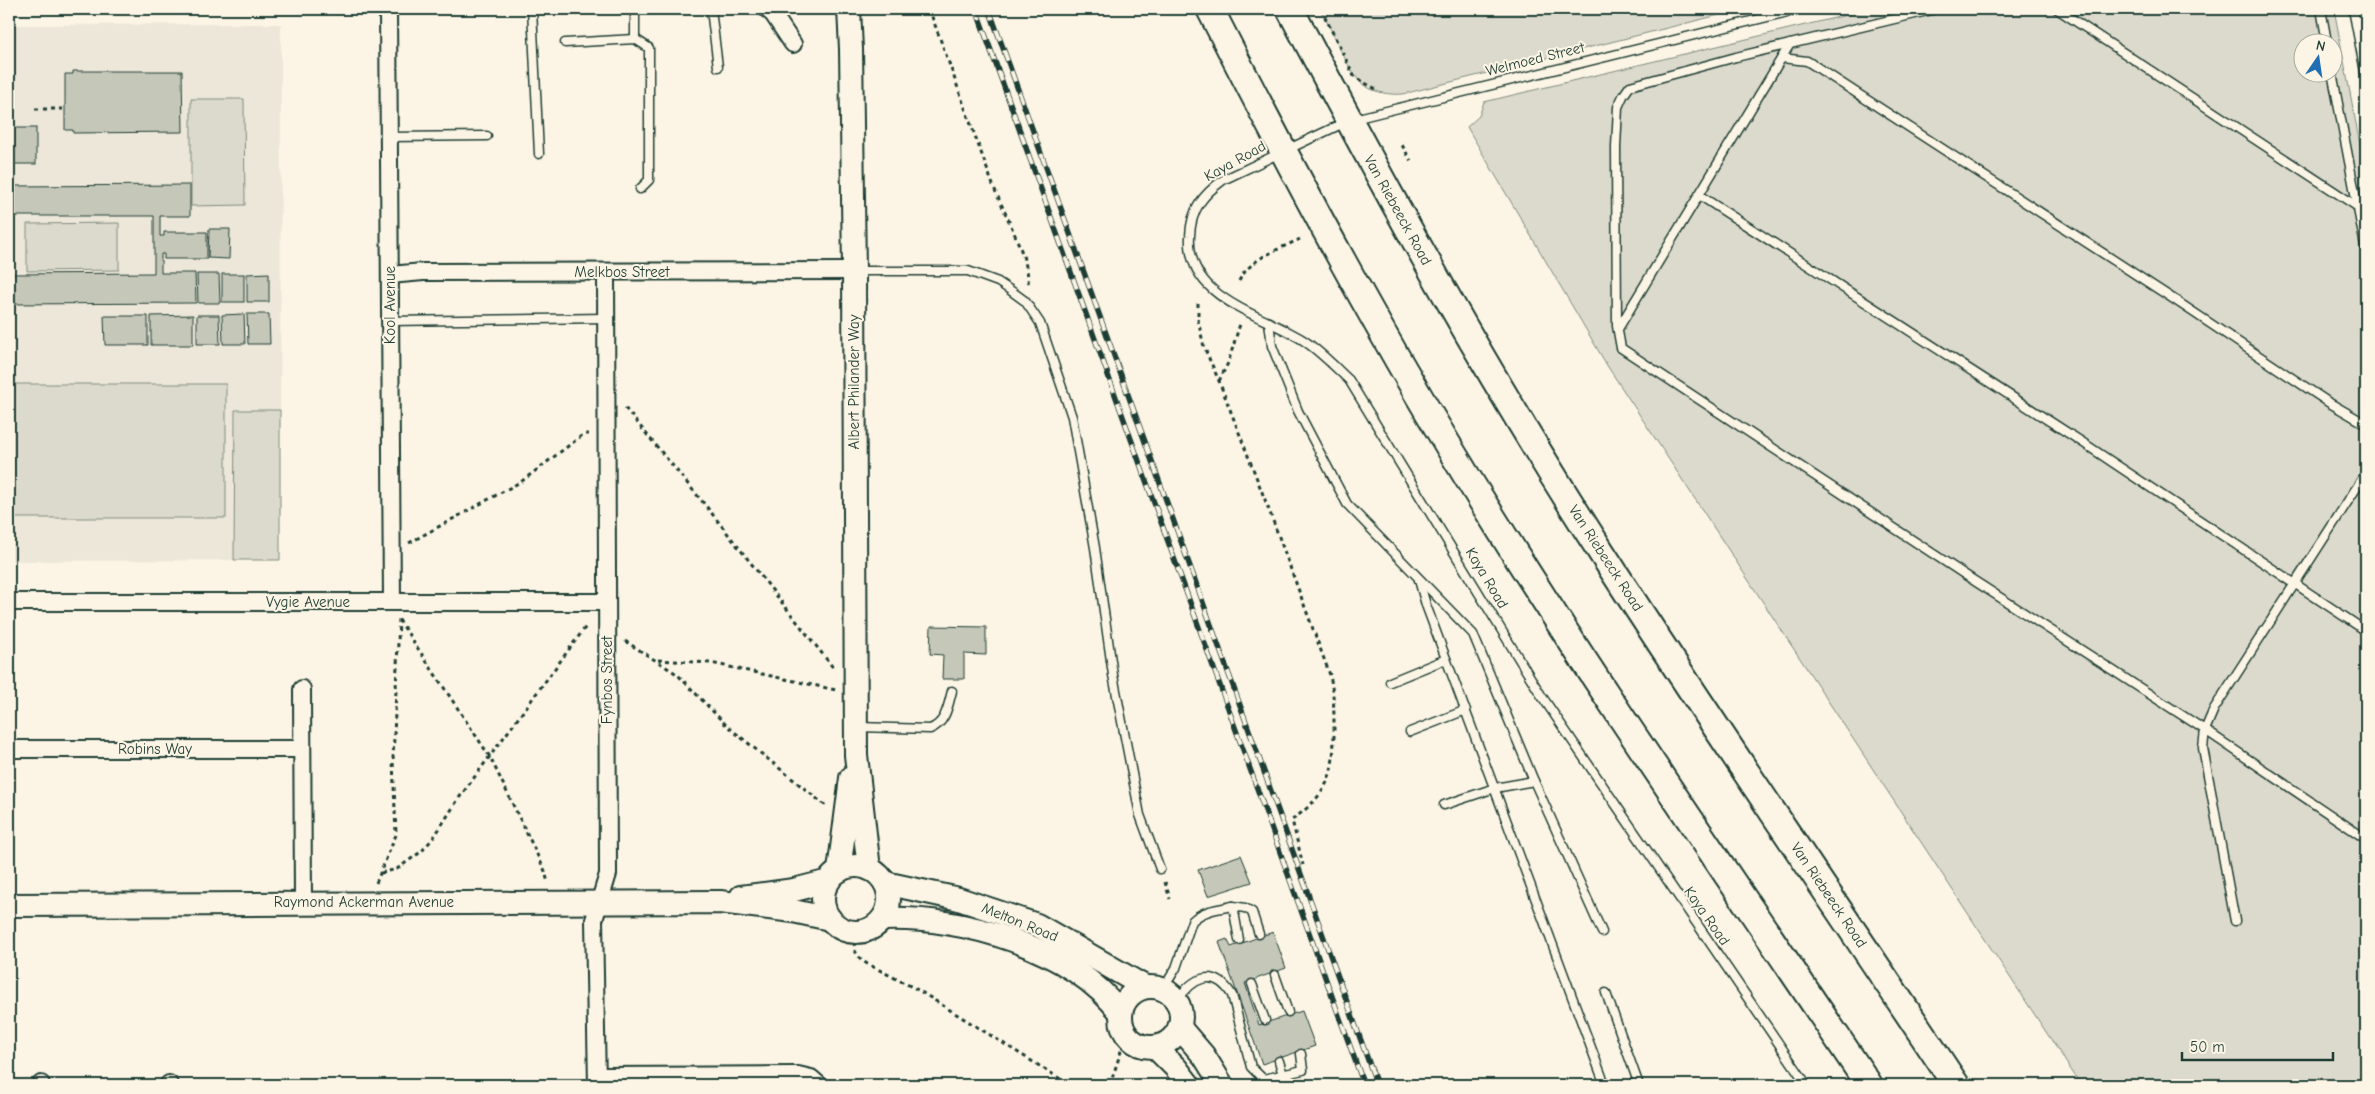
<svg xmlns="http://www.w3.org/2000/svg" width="2375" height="1094" viewBox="0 0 2375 1094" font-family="'Comic Neue',sans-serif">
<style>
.built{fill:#ece7d8}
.green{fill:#dcdacc;stroke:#7e8c80;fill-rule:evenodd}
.building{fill:#c5c7b9;stroke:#1f3d34}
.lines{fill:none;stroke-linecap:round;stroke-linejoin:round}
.lane-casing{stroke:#1f3d34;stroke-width:11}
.street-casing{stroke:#1f3d34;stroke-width:20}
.secondary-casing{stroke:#1f3d34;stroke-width:26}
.primary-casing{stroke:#1f3d34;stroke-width:30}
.path{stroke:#1f3d34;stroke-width:3;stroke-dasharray:4 4;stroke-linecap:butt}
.lane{stroke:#fcf5e5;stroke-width:8}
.street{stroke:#fcf5e5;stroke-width:16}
.secondary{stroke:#fcf5e5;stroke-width:22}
.primary{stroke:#fcf5e5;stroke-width:26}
.rail-casing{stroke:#1f3d34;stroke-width:5.5}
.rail{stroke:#fcf5e5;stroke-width:4;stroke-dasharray:11;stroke-linecap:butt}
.labels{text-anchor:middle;stroke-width:4;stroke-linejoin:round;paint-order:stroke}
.street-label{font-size:15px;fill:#1f3d34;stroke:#fcf5e5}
</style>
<rect width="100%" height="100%" fill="#fcf5e5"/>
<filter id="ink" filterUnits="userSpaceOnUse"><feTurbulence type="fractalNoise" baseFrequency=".02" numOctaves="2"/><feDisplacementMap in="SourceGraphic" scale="10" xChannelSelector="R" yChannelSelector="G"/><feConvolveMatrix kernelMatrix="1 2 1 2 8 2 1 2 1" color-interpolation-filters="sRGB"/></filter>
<g filter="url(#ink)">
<polygon class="built" points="281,24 280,560 9,561 9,25"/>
<g class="green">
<path d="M1321,9H1743L1403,94C1391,95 1376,93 1365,86C1350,77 1330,26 1321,9Z"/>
<path d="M1872,9H2334L2366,176V1085H2081L1608,367L1467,127L1479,116L1484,102ZM2302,42H2332V72H2302Z"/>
<polygon points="191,99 244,99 245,205 191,206"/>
<polygon points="119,223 119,270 27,271 27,224"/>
<rect x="9" y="384" width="217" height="134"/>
<polygon points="235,410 280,410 280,560 234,560"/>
</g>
<g class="building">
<polygon points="73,71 182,71 183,132 73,133 73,130 65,130 65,74 73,74"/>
<rect x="9" y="128" width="27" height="36"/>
<polygon points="190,185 190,216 160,216 160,236 164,236 164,232 207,232 207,259 164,259 164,254 161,254 161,273 195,273 196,303 9,304 9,274 154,273 154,216 9,216 9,186"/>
<polygon points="209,229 230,229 229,259 208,258"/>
<polygon points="269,273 269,302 247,302 247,274"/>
<polygon points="197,274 219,274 220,303 198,303"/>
<rect x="222" y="274" width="22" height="28"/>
<polygon points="244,314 245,344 223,344 222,315"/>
<polygon points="247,314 269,314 270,344 248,344"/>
<polygon points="193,315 193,345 151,345 151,316"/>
<polygon points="197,315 219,315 220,344 197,344"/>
<polygon points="104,316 148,316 148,345 105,345"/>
<polygon points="931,626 986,627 986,655 964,654 964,679 942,679 943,655 930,654"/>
<polygon points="1241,855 1252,882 1208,896 1198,870"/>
<polygon points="1273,932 1286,968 1245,983 1259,1025 1302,1011 1315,1046 1262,1064 1219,942 1227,939 1231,947"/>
</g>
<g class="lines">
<g class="lane-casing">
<g id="lane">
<polyline points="532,9 539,154"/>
<polyline points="635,9 635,39"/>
<polyline points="711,9 718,67"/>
<path d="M1800,9L1350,120L1223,180C1203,195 1191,209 1190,236C1186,299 1260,313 1303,340C1320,351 1334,366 1349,380L1541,695L1807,1085"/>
<polyline points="1936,9 1736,57 1630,86 1623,96 1618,107 1616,147 1617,326 1621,348 1973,580 2205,730 2366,839"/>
<polyline points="2057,9 2358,207"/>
<polyline points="2321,9 2327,42"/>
<polyline points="2353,9 2366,77"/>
<polyline points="565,43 635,39 649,48 649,180 640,189"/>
<polyline points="1782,58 1807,61 1815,66 2175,300 2328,402 2366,424"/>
<polyline points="2332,72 2366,251"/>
<polyline points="389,137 487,136"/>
<polyline points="1699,195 2082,442 2366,631"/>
<polyline points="856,271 968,271 998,282 1010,290 1025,301 1040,323 1072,417 1095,548 1113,675 1140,815 1160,869"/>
<polyline points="390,321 606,318"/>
<polyline points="1269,322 1272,346 1298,411 1347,504 1473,634 1534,781 1602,932"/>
<polyline points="1618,329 1790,44"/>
<polyline points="1419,580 1426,605 1605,1085"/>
<polyline points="1390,682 1446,659"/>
<path d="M857,727L930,729C946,723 948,706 952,691"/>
<polyline points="1410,732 1466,710"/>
<polyline points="1444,805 1495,788 1534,781"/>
<polyline points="1233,906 1245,908 1252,912 1259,934"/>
<polyline points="2235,921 2203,748 2205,730 2214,709 2366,473"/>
<polyline points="1275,975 1288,1012"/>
<polyline points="1252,984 1265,1020"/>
<path d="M1163,989L1176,968L1192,921C1204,910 1217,909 1233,906L1239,940"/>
<polyline points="1606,993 1639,1085"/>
<path d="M1177,1001C1192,978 1214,966 1232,995L1251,1067L1263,1079L1303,1070L1301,1054"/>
<polyline points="1279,1061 1283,1075"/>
</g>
</g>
<g class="street-casing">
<g id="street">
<polyline points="388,9 392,601"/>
<polyline points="767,9 773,14 793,44"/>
<polyline points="390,275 423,272 854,271"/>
<polyline points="9,602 607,602"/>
<polyline points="302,689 303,902"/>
<polyline points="9,749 301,749"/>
<polyline points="597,1076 798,1075 811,1078 819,1085"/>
<polyline points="169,1084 169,1085"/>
<polyline points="41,1085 41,1084"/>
<polyline points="597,1085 594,920 608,874 606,273"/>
</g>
</g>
<g class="secondary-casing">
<g id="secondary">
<polyline points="849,9 851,49 854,271 856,755 869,869"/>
<circle cx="856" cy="899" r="33"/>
<polyline points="839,871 851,778"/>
<polyline points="885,883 959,899 1037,925 1145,987"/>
<polyline points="741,897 794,890 829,881"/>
<polyline points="9,905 720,902 793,911 830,919"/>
<path d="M883,919C963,916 1070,947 1121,1013"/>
<circle cx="1151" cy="1017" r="30"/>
<polyline points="1180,1028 1204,1056 1222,1085"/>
<polyline points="1155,1047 1176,1068 1189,1085"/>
</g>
</g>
<g class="primary-casing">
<g id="primary">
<path d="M1210,9C1296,178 1386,347 1487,509C1609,705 1741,893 1869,1085"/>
<path d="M1290,9C1389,197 1491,382 1607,561C1720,737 1840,910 1956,1085"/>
</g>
</g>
<g class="path">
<path d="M929,9C951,67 971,126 993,185C1002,209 1031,261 1028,285"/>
<polyline points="1321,9 1354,76 1361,81 1378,90"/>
<polyline points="35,109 65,109"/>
<polyline points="1402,145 1411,161"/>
<path d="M1239,281C1250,258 1278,250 1300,239"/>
<path d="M1198,303V320L1204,347L1219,381L1269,510L1330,675C1334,694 1334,711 1334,730C1334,775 1330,792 1292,820L1303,865"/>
<polyline points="1219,381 1228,363 1240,324"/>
<polyline points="625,408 706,506 835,670"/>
<polyline points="409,543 522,481 584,434 589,434"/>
<polyline points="399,620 490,757 545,871 548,883"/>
<polyline points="625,641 677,674 727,726 826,806"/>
<polyline points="658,660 711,663 836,690"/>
<polyline points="381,873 397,869 422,851 434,837 459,798 587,625"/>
<polyline points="1165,882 1170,899"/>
<polyline points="376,883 396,835 393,760 399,619"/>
<polyline points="854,942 855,951 862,961 918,990 1070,1085"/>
<polyline points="1110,1085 1122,1048"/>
</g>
<use href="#lane" class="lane"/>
<use href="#street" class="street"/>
<use href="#secondary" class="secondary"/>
<use href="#primary" class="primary"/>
<g class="rail-casing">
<g id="rail">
<polyline points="976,9 1364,1085"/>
<polyline points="989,9 1377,1085"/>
</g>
</g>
<use href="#rail" class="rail"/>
</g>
</g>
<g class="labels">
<g class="street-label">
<text transform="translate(1535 59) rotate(-14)" y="5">Welmoed Street</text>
<text transform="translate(1235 161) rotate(-29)" y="5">Kaya Road</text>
<text transform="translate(1398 210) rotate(61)" y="5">Van Riebeeck Road</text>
<text x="622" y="277">Melkbos Street</text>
<text transform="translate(390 305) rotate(-90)" y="5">Kool Avenue</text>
<text transform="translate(854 382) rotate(-90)" y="5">Albert Philander Way</text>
<text transform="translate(1606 558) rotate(57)" y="5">Van Riebeeck Road</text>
<text transform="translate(1487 578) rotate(59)" y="5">Kaya Road</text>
<text x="308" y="607">Vygie Avenue</text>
<text transform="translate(607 680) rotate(-90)" y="5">Fynbos Street</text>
<text x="155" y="754">Robins Way</text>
<text transform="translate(1829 895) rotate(56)" y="5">Van Riebeeck Road</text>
<text x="364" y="907">Raymond Ackerman Avenue</text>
<text transform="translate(1707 916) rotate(55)" y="5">Kaya Road</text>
<text transform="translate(1020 922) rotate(22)" y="5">Melton Road</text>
</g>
</g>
<rect width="2375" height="1094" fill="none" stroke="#fcf5e5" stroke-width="30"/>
<rect x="15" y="15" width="2345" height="1064" fill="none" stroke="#1f3d34" stroke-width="2" filter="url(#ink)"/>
<g transform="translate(2318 58) rotate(13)"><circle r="24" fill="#fcf5e5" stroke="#a4ab9e"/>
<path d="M0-4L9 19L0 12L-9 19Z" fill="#1f6fb2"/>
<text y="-8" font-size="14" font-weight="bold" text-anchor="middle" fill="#1f3d34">N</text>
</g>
<path d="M2182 1052v8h151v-8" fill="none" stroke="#1f3d34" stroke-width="2.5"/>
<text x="2190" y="1052" font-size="15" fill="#1f3d34" stroke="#fcf5e5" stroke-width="4" paint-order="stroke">50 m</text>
</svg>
